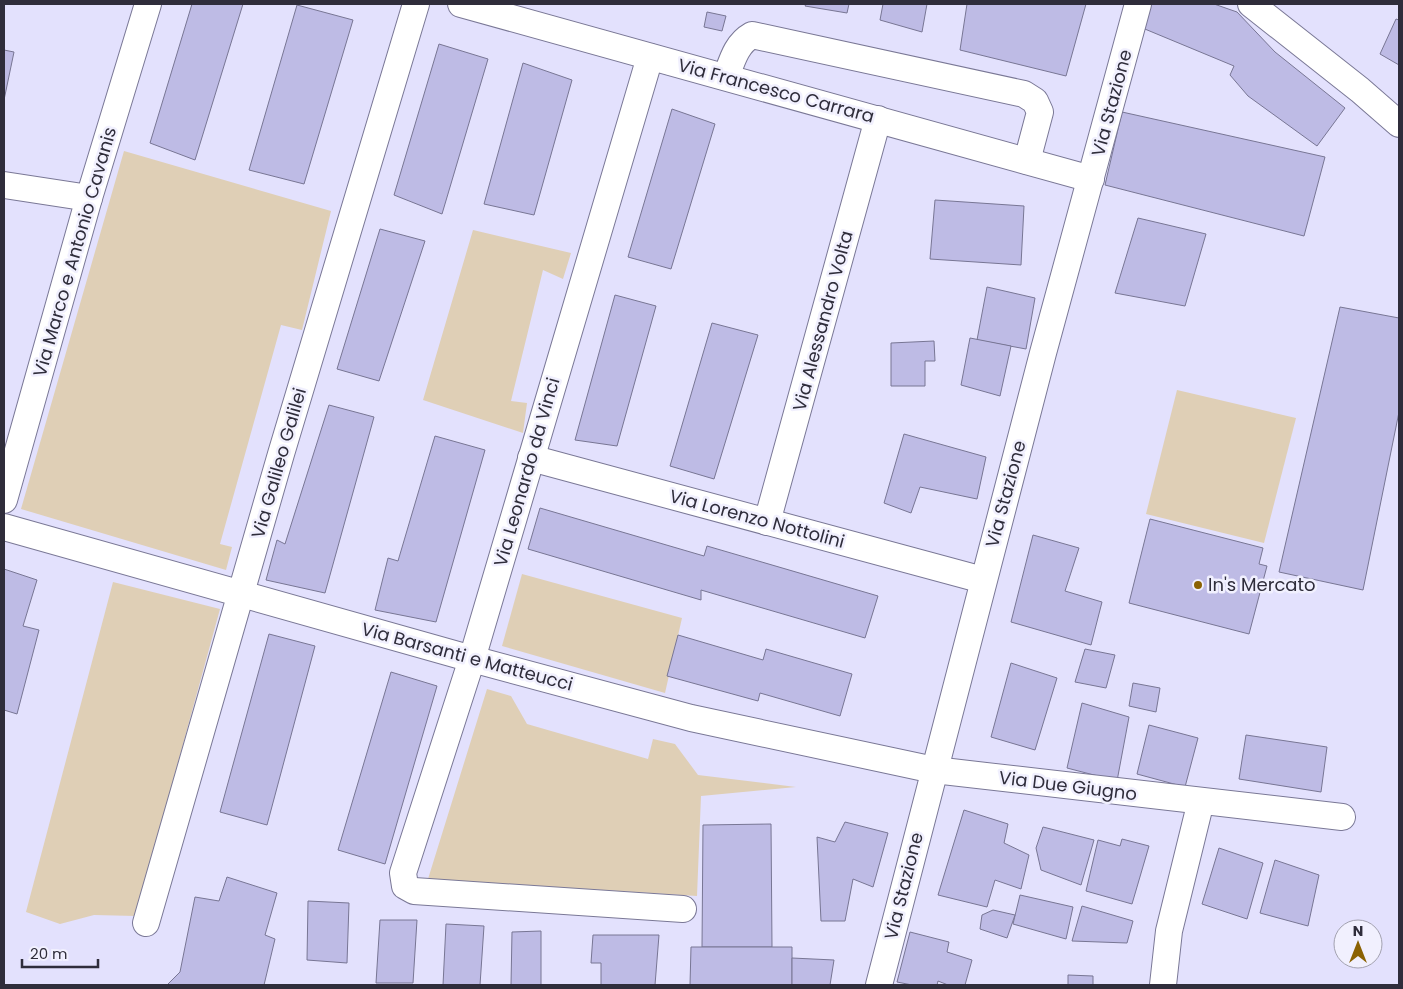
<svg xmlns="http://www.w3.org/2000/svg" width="1403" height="989" viewBox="0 0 1403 989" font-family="Poppins,sans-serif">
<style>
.green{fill:#dfcfb6}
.building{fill:#bebbe5;stroke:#787694}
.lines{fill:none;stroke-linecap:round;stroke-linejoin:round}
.minor-casing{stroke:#7a7896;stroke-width:28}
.minor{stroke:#fff;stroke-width:26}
.poi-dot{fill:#8b6203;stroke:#f1f0fe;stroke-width:2}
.labels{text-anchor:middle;stroke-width:5;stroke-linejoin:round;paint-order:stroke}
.street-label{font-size:18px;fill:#2f2d3b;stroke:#f1f0fe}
.poi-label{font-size:18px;fill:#2f2d3b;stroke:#f1f0fe;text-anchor:start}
</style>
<rect width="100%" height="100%" fill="#e3e1fd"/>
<g class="green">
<polygon points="124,151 331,211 302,330 281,325 220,544 232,547 226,570 21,509"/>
<polygon points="473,230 571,253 563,279 543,270 511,401 527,403 523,433 423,400"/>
<polygon points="1177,390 1296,418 1264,543 1146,514"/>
<polygon points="522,574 682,618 665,693 502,646"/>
<polygon points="113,582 220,609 136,916 94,915 60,924 26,912"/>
<polygon points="487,689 511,696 527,724 648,759 653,739 675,744 698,775 796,787 701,796 697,896 428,879"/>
</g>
<g class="building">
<polygon points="192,4 243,4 195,160 150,143"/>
<polygon points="806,4 849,4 847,13 805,6"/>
<polygon points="883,4 927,4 922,32 880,20"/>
<polygon points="967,4 1086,4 1066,76 960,50"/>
<polygon points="1148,4 1214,4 1237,12 1275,52 1345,108 1317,146 1248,96 1230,75 1234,66 1140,27"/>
<polygon points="297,5 353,20 304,184 249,170"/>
<polygon points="707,12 726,16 722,31 704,27"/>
<polygon points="1396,19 1399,20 1399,65 1380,54"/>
<polygon points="439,44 488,59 442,214 394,195"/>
<polygon points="4,50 14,52 4,100"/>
<polygon points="523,63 572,80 534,215 484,204"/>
<polygon points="672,109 715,124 671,269 628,257"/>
<polygon points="1122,112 1325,157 1304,236 1105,185"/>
<polygon points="935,200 1024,206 1021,265 930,259"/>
<polygon points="1138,218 1206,234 1185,306 1115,293"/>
<polygon points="380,229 425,241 379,381 337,369"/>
<polygon points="987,287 1035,298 1026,349 977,340"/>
<polygon points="615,295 656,306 617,446 575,440"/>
<polygon points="1340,307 1399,318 1399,412 1363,590 1279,572"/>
<polygon points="712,323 758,335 714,479 670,466"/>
<polygon points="970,338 1011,346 1000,396 961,385"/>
<polygon points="934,341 935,361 925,361 925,386 891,386 891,343"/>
<polygon points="329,405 374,417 325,593 266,580 277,540 285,544"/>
<polygon points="904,434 986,457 977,499 920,487 911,513 884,503"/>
<polygon points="435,436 485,450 436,622 375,610 388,558 398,561"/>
<polygon points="540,508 704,556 707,546 878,596 865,638 701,590 701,600 528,549"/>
<polygon points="1150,519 1263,548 1259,564 1267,566 1249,634 1129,603"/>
<polygon points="1033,535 1079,548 1065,591 1102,602 1091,645 1011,622"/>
<polygon points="4,569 37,580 23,626 39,630 17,714 4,710"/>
<polygon points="269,634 315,646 267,825 220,812"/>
<polygon points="678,635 763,660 766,649 852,674 840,716 760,693 758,701 667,676"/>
<polygon points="1085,649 1115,655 1106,688 1075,682"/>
<polygon points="1011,663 1057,678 1035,750 991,737"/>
<polygon points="391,672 437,686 385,864 338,850"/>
<polygon points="1133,683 1160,688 1156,712 1129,706"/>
<polygon points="1082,703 1129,717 1117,781 1067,768"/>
<polygon points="1149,725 1198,738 1185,787 1137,774"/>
<polygon points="1246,735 1327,747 1321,792 1239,779"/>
<polygon points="964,810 1008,824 1004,843 1029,855 1021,889 995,880 987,907 938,895"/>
<polygon points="845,822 888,833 873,887 853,879 845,921 821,921 817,837 835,842"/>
<polygon points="771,824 772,947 702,947 703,825"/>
<polygon points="1043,827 1094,840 1081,885 1041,870 1036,848"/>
<polygon points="1122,839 1149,846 1132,904 1086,891 1098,840 1120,846"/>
<polygon points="1219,848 1263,863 1247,919 1202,904"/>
<polygon points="1275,860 1319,875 1308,926 1260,913"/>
<polygon points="227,877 277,893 265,935 275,939 264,985 167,985 180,972 195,897 219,901"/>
<polygon points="1020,895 1073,907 1066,939 1013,924"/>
<polygon points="308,901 349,903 347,963 307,960"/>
<polygon points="1082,906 1133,921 1127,943 1072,941"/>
<polygon points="993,910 1015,915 1007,938 980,929 982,915"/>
<polygon points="380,920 417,920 413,983 376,983"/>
<polygon points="446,924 484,926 480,985 443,985"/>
<polygon points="541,931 541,985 511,985 512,932"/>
<polygon points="910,932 949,942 947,952 972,960 965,985 948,985 938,981 937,985 912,985 897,982"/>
<polygon points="593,935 659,935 655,985 601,985 601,963 591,963"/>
<polygon points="691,947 792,947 792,985 690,985"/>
<polygon points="792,958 834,960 830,985 792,985"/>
<polygon points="1068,975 1093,976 1093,985 1068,985"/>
</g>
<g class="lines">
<g class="minor-casing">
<g id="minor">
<polyline points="461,4 1091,179"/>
<polyline points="1251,4 1360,90 1399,124"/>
<polyline points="650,57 472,659 403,873 405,886 414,891 683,909"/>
<path d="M726,77C732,61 736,44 752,35L1024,94L1035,101L1040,112L1027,161"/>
<polyline points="4,185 89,198"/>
<polyline points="531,458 983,580"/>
<polyline points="4,500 89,198 148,4"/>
<polyline points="767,522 878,119"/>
<polyline points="4,527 472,659 691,718 934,770 1342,817"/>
<polyline points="146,923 281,454 416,4"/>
<polyline points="879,985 1043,353 1138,4"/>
<polyline points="1163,985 1169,931 1201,801"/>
</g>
</g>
<use href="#minor" class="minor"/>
</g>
<circle class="poi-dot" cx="1198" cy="585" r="5"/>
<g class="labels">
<g class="street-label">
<text transform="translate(776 91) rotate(15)" y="6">Via Francesco Carrara</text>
<text transform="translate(1112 103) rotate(-75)" y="6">Via Stazione</text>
<text transform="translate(75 252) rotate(-74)" y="6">Via Marco e Antonio Cavanis</text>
<text transform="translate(823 321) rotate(-75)" y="6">Via Alessandro Volta</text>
<text transform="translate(279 463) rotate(-74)" y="6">Via Galileo Galilei</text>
<text transform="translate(527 472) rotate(-74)" y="6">Via Leonardo da Vinci</text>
<text transform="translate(1006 494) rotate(-75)" y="6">Via Stazione</text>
<text transform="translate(757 519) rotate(15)" y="6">Via Lorenzo Nottolini</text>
<text transform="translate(467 657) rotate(15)" y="6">Via Barsanti e Matteucci</text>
<text transform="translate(1068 786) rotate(7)" y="6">Via Due Giugno</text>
<text transform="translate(904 886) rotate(-76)" y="6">Via Stazione</text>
</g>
<g class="poi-label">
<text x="1208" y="591">In's Mercato</text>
</g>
</g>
<rect width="1403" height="989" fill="none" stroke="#2f2d3b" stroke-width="10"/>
<g transform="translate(1358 944)"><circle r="24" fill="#f1f0fe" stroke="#a3a2b0"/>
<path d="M0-4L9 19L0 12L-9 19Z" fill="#8b6203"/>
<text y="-8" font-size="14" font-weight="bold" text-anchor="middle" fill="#2f2d3b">N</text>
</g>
<path d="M22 959v8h76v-8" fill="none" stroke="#2f2d3b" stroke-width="2.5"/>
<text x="30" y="959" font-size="15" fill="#2f2d3b" stroke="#f1f0fe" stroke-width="4" paint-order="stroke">20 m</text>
</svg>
